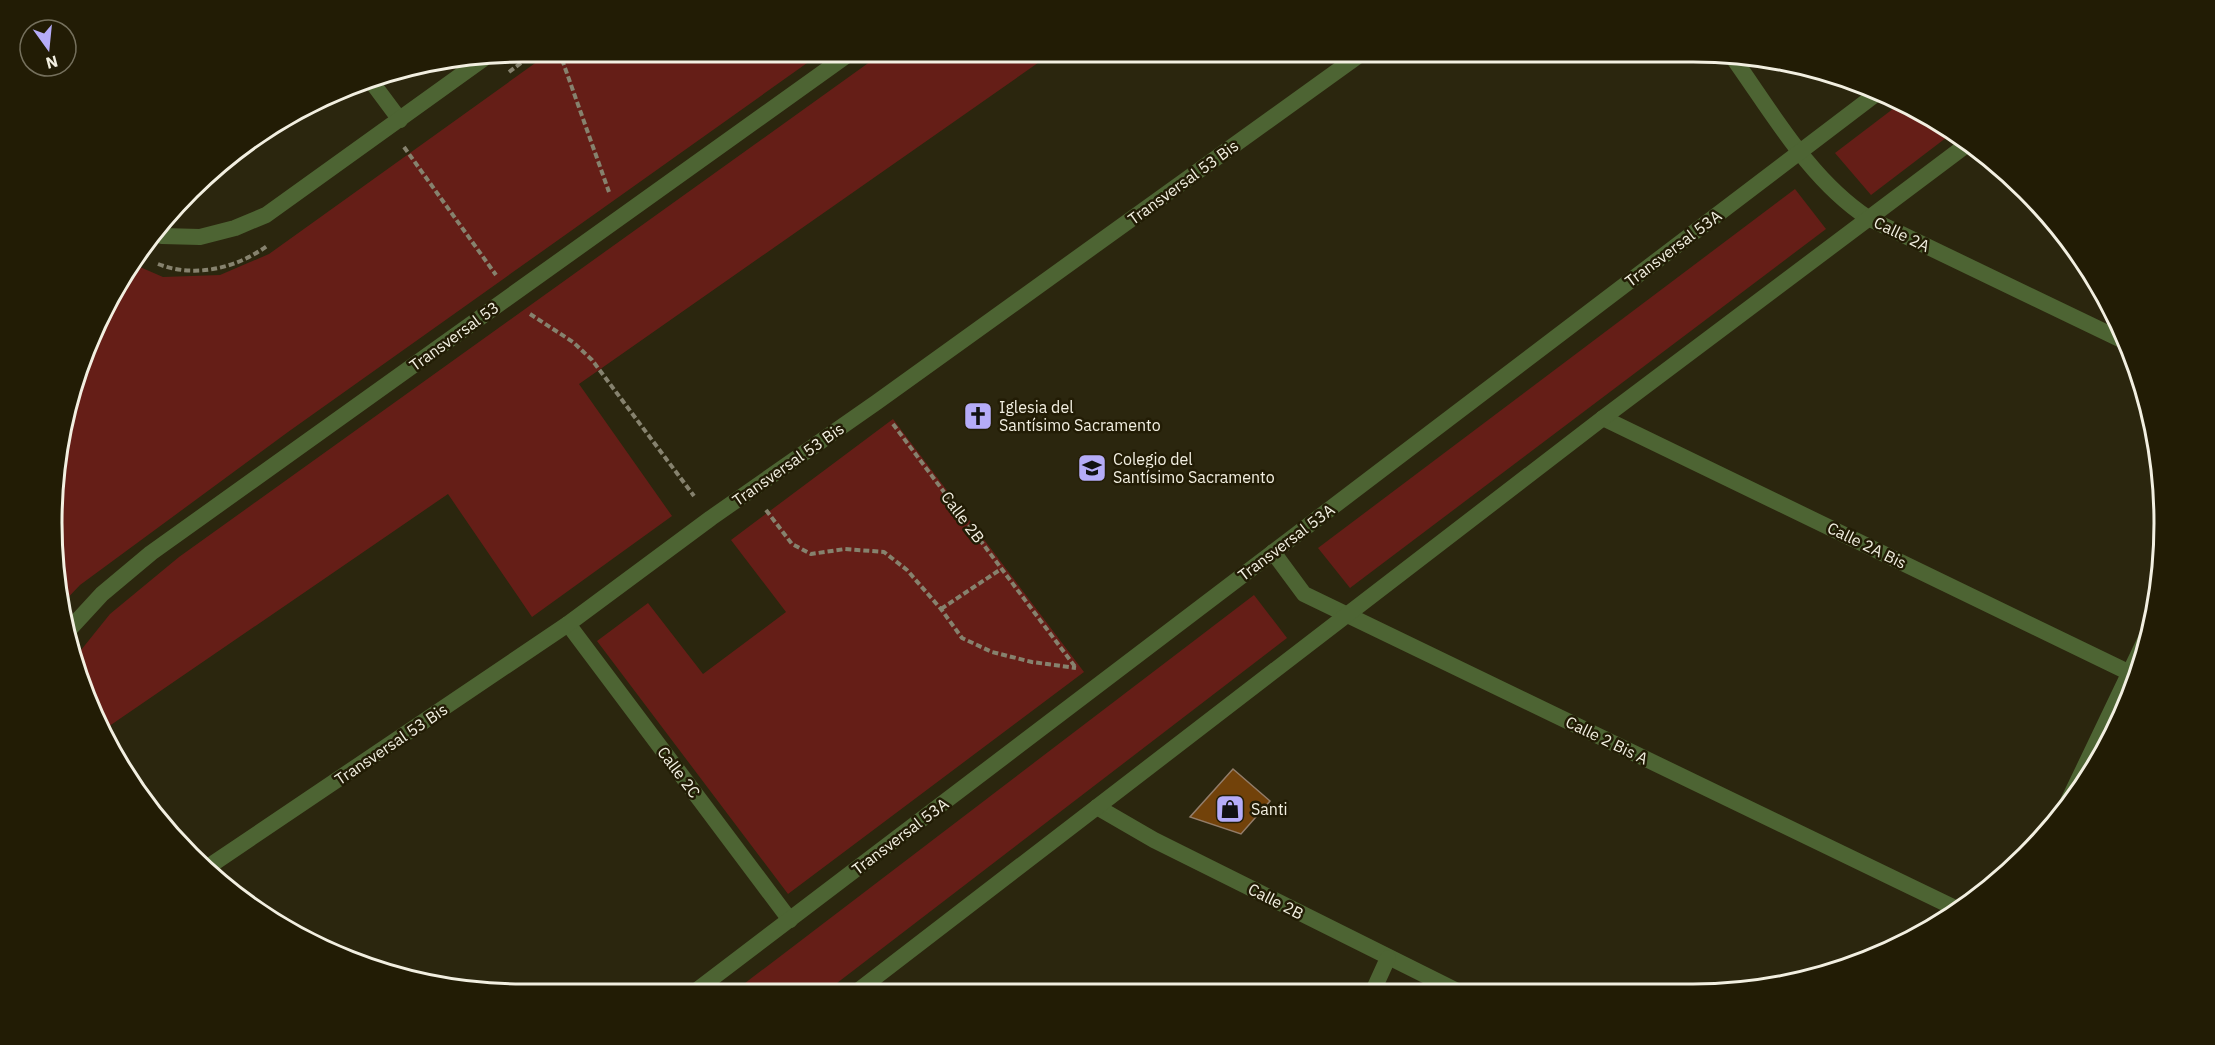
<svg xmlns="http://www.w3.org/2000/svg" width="2215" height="1045" viewBox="0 0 2215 1045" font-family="'IBM Plex Sans',sans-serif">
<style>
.green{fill:#651e17}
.building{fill:#72420a;stroke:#927c69;stroke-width:1.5}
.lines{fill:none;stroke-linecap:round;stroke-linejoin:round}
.path{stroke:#86826e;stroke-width:4;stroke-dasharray:6 3;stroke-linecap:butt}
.minor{stroke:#4d6433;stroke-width:16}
.tertiary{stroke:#4d6433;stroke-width:16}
.labels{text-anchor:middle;stroke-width:5;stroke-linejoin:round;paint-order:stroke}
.street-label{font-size:16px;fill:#f2efe1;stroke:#221c05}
.poi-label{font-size:16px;fill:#f2efe1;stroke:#221c05;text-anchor:start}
.rim{fill:none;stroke:#f2efe1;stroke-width:3}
</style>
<rect width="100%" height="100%" fill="#2b260e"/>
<g class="green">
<polygon points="552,51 824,51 288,432 80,585 60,606 55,584 60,431 114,286 133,264 163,277 220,275 269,254"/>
<polygon points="885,51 1055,51 579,384 672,516 532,617 448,494 102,731 76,674 73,660 110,614 179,557"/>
<polygon points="1902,102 1955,131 1871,195 1835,153"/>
<polygon points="1795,189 1826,229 1350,588 1318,548"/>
<polygon points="893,419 1084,672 788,894 597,641 648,603 703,674 786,612 731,540"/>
<polygon points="1254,595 1287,638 824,993 732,993"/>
</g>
<polygon class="building" points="1233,769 1270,801 1241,834 1190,817"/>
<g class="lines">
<g class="path">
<polyline points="559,51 609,192"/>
<polyline points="509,72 537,51"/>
<polyline points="404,147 496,275"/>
<path d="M158,264C194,278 235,269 267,246"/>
<polyline points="530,314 573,342 592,360 694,496"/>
<polyline points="893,424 1076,668"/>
<polyline points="766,510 792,544 811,554 845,549 884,552 907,570 941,609 962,638 992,652 1032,662 1076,668"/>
<polyline points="941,609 1001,569"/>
</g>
<g class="minor">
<path d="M1731,55C1772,112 1809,179 1868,218L2128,343"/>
<polyline points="368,77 400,120"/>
<polyline points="1603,418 2130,673"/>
<polyline points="1273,552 1304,594 1957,909"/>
<polyline points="568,624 790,920"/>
<polyline points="1097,807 1154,840 1457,991"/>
<polyline points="2062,814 2149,632"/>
<polyline points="205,869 568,624 711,518 877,402 1365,51"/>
<polyline points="1373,991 1388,958"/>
<polyline points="693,993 1880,91"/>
<polyline points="855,993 1603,418 1969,143"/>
</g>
<g class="tertiary">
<polyline points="158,234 162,236 200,237 235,228 266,215 486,57"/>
<polyline points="66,633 102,594 151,553 853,51"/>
</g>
</g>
<defs>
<g id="church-square" transform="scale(1.5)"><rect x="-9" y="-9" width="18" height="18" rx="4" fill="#b5acf8" stroke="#221c05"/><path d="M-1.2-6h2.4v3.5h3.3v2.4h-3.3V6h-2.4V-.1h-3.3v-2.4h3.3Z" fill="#111"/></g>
<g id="school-square" transform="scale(1.5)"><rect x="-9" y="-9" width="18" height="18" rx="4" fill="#b5acf8" stroke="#221c05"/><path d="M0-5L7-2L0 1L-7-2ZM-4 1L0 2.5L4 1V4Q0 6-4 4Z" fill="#111"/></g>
<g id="shop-square" transform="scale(1.5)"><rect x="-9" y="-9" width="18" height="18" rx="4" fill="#b5acf8" stroke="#221c05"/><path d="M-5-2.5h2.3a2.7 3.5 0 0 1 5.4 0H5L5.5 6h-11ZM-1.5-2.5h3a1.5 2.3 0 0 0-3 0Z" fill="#111"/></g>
</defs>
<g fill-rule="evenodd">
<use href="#church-square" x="978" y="416"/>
<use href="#school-square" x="1092" y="468"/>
<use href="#shop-square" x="1230" y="809"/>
</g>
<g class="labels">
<g class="street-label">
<text transform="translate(1183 182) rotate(-36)" y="6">Transversal 53 Bis</text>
<text transform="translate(1902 234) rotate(26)" y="6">Calle 2A</text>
<text transform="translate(1673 248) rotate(-37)" y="6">Transversal 53A</text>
<text transform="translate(454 336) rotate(-36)" y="6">Transversal 53</text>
<text transform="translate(788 464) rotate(-35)" y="6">Transversal 53 Bis</text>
<text transform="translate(963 517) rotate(53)" y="6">Calle 2B</text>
<text transform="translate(1286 542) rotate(-37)" y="6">Transversal 53A</text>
<text transform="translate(1867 545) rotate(26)" y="6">Calle 2A Bis</text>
<text transform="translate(1607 740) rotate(26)" y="6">Calle 2 Bis A</text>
<text transform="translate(391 744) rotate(-34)" y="6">Transversal 53 Bis</text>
<text transform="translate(679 772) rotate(53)" y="6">Calle 2C</text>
<text transform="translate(900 836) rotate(-37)" y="6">Transversal 53A</text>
<text transform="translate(1276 901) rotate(27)" y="6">Calle 2B</text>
</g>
<g class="poi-label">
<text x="999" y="413">Iglesia del<tspan x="999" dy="18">Santísimo Sacramento</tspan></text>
<text x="1113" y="465">Colegio del<tspan x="1113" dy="18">Santísimo Sacramento</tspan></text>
<text x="1251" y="815">Santi</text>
</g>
</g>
<path d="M0 0H2215V1045H0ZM523 62H1693A461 461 0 0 1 2154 523V523A461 461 0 0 1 1693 984H523A461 461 0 0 1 62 523V523A461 461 0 0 1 523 62Z" fill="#221c05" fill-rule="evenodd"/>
<path class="rim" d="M523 62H1693A461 461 0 0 1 2154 523V523A461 461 0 0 1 1693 984H523A461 461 0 0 1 62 523V523A461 461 0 0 1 523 62Z"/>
<g transform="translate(48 48) rotate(165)"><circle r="28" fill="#221c05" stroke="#75705d" stroke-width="1.5"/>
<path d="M0-4.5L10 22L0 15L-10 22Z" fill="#b5acf8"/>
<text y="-9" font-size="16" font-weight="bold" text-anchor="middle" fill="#f2efe1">N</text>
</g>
</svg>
